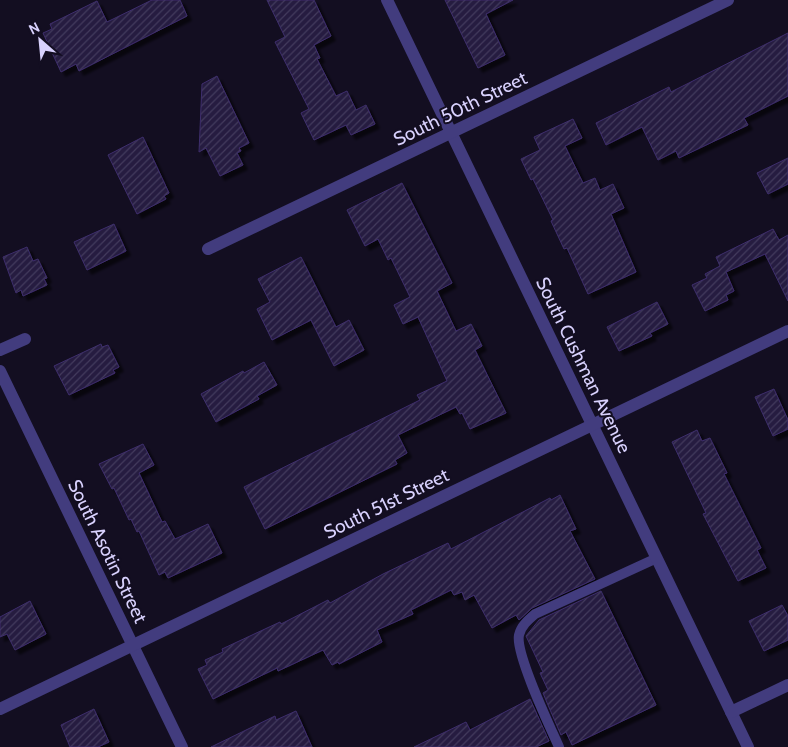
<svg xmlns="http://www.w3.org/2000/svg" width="788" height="747" viewBox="0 0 788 747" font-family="Cabin,sans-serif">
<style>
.building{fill:url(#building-hatch);stroke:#3e2e6c;filter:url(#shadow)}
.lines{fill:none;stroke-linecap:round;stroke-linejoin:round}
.service{stroke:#423c7e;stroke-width:10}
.minor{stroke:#423c7e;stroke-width:12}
.labels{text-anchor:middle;stroke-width:4;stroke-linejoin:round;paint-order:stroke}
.street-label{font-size:19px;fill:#d8d1fd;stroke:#130e21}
</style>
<defs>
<pattern id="building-hatch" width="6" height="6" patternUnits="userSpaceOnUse" patternTransform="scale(1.25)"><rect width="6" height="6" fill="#251b41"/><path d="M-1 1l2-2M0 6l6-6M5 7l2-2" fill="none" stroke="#443b5d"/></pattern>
<filter id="shadow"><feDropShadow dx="4.5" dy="4.5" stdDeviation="1" flood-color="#0009"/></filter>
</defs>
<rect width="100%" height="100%" fill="#130e21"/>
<g class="building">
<polygon points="152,0 180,0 187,16 79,71 76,64 61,72 43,33 52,29 50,24 97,1 107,22"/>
<polygon points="267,0 314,0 331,36 314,45 320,58 317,59 336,96 347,91 356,110 366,105 375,124 351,135 346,125 314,140 301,113 309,109 275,42 285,37"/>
<polygon points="445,0 513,0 486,14 505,55 478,68"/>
<polygon points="788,33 788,96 744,118 748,125 679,158 676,151 658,160 642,127 606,145 596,123 669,87 671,92"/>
<polygon points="217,76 249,143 239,148 241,151 237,153 243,165 220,176 206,148 199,152 202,84"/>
<polygon points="573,119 582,138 565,146 583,183 595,178 600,190 613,184 624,208 611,214 636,272 588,294 567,248 564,249 551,221 553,220 533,179 531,180 521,159 540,150 534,137"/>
<polygon points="143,137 169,193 164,196 166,199 137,214 108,155"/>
<polygon points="788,158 788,184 768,194 757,173"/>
<polygon points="402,183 452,283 437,291 456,331 471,324 482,346 475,350 506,413 470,429 462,413 460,414 456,407 398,435 407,453 395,460 397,464 265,529 244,487 420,400 417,395 447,381 418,317 403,324 394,305 410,297 391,258 388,260 378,239 365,246 347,210"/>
<polygon points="114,224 126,251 87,270 74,242"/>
<polygon points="773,229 779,240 788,235 788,301 765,254 726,272 734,291 726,295 728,300 705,311 692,285 707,278 705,274 720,266 716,257"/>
<polygon points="27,247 33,261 38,259 47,278 44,279 47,285 23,296 21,290 16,293 3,257"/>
<polygon points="301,257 336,327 349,320 364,350 334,366 311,320 272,340 257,309 270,302 258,279"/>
<polygon points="657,302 668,324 650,333 652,336 619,351 607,327"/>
<polygon points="101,344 102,347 108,345 119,367 113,370 115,373 69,395 54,366"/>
<polygon points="264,362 277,385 257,396 259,399 216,422 201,394 243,371 244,373"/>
<polygon points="774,389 788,420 788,429 773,436 755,397"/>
<polygon points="697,430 702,441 710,438 727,473 724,474 761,548 757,550 766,568 738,581 703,514 706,513 672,442"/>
<polygon points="143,444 154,465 139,473 162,522 165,521 175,539 208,524 222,553 168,578 165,572 159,575 139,531 137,532 131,519 129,520 114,488 112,489 99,464"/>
<polygon points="560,495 576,529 570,531 595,579 532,608 519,620 516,615 492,628 474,595 465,600 462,592 454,595 451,590 411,610 413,614 377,630 382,642 339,664 338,662 332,665 323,650 278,671 277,668 213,699 198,669 207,665 205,660 223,652 222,649 280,622 281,624 328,600 330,603 383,574 448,543 451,549 550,498 551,500"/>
<polygon points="601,591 656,705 572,745 566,732 561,735 548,705 543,693 548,690 540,673 543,672 526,636 539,620"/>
<polygon points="30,601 46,634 15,650 7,634 0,637 0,617"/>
<polygon points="782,605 788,616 788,640 764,651 749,621"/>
<polygon points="530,699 549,741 536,747 414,747 466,722 470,730"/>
<polygon points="94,709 109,742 98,747 70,747 61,725"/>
<polygon points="296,711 312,747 211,747 275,716 276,720"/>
</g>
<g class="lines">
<path class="service" d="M559,747C550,727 515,653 519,635C521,626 528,620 535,614L657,558"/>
<g class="minor">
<polyline points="387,0 748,747"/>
<polyline points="208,249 728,0"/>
<polyline points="0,350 25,339"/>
<polyline points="0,371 182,747"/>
<polyline points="0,709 788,331"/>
<polyline points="731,712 788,685"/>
</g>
</g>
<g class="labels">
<g class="street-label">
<text transform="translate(460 108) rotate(-26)" y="7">South 50th Street</text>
<text transform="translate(584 365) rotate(64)" y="7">South Cushman Avenue</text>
<text transform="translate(386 503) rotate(-26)" y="7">South 51st Street</text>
<text transform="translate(108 551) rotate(64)" y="7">South Asotin Street</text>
</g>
</g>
<g transform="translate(40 40) rotate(333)" stroke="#130e21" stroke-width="4" paint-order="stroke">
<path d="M0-4L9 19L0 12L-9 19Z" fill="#d8d1fd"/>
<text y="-8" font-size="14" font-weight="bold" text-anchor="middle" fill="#d8d1fd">N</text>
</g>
</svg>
